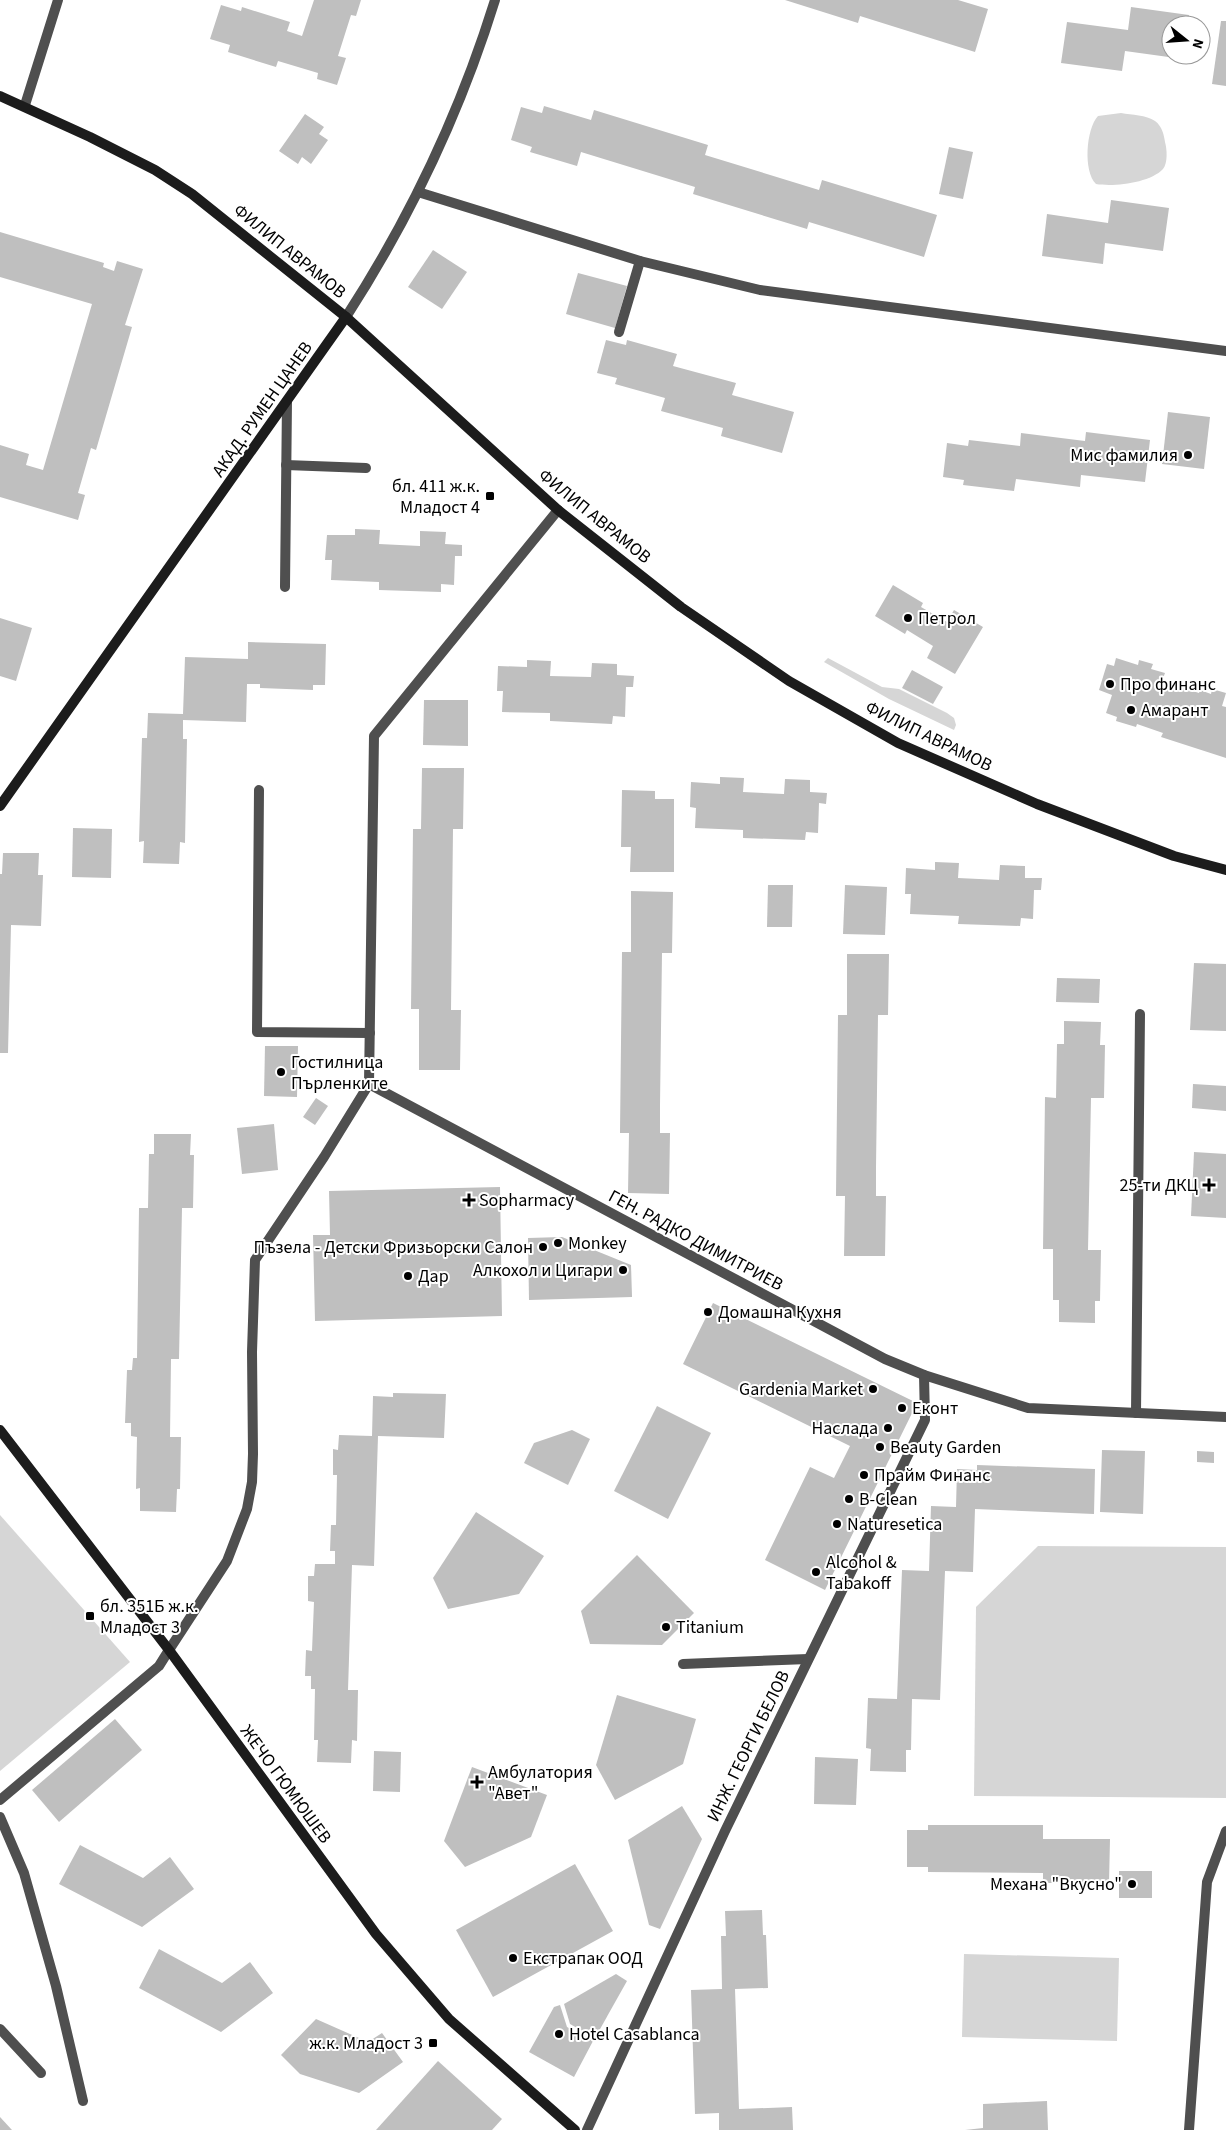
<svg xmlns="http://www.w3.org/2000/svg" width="1226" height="2130" viewBox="0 0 1226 2130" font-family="'Source Sans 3',sans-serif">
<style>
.green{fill:#d6d6d6}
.building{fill:#bfbfbf}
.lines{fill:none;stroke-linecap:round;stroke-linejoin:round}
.lane{stroke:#4f4f4f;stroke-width:10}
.street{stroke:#4f4f4f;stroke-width:10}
.secondary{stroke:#1c1c1c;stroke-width:10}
.poi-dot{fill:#000;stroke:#fff;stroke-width:2}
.labels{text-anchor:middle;stroke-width:4;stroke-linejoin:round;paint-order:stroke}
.street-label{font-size:18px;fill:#000;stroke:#fff}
.poi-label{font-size:18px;fill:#000;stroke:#fff;text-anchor:start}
</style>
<rect width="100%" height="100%" fill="#fff"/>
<g class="green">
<path d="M1121,113C1132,115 1146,115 1155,121C1162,126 1164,135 1165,142C1167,149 1168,163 1163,169C1150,183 1114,187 1096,184C1083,171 1086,129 1098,116Z"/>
<polygon points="828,658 882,687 899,689 947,713 954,718 956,725 954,730 889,699 824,662"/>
<polygon points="0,1515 130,1662 0,1771"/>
<polygon points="1038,1546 1226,1547 1226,1798 974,1796 976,1607"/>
<polygon points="964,1954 1119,1958 1117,2041 962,2037"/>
</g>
<g class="building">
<polygon points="314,0 361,0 356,16 351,15 338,56 346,58 337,85 317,79 318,73 278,61 276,67 228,52 230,45 210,39 221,5 241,11 242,7 290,22 287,31 302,36"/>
<polygon points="785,0 958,0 988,9 975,52 860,16 858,23"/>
<polygon points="1131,7 1189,15 1188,25 1171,25 1171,55 1183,55 1183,59 1125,51 1122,71 1061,63 1067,22 1128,30"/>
<polygon points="1221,21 1226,21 1226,86 1212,84"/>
<polygon points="544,106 591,120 594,110 708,145 705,155 819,190 822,180 937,215 924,257 809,222 807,229 693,194 695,187 581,152 577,166 530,152 532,147 511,140 521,107 542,113"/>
<polygon points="305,114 324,127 319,134 328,140 311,164 302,157 298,164 279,151"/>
<polygon points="949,147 973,152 963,199 939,194"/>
<polygon points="1111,200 1169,208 1163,251 1105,243 1103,264 1042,256 1047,214 1108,223"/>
<polygon points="0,232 104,263 103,267 114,271 117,261 143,269 125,325 132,327 96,450 91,448 78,493 85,495 78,520 0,497 0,445 29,454 26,465 43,470 92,304 0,277"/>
<polygon points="433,250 467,272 442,309 408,287"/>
<polygon points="578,273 627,286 615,328 566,314"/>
<polygon points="606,340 626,345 627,340 677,354 673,366 736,383 732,395 794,412 782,453 721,436 723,428 661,411 665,398 615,384 617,378 597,373"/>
<polygon points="1168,412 1210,417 1204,469 1162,464"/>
<polygon points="1086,432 1150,440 1145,482 1081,475 1080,487 1016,479 1014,491 963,485 964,480 943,477 947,443 968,446 969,440 1020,446 1021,433 1085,441"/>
<polygon points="355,529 380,530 379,544 420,546 420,531 446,532 445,544 462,545 462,556 455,556 454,585 441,584 441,592 379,590 379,582 331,580 332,560 325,560 327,535 355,535"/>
<polygon points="893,585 923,603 921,607 947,622 954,610 983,627 955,674 927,658 933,646 907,630 905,634 875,616"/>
<polygon points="0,618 32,628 16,681 0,676"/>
<polygon points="248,642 326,644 325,685 313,685 313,690 260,688 260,684 247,684 246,722 183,720 183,739 187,739 185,843 180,842 179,864 143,863 144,841 139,842 142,738 147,738 148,713 183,714 185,657 248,659"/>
<polygon points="1116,658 1138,665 1139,660 1153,664 1151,669 1165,673 1162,681 1199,693 1200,690 1211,694 1212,689 1226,693 1222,706 1226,707 1226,758 1161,737 1163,733 1137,724 1136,727 1116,721 1117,717 1106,713 1112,695 1099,690 1107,664 1114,666"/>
<polygon points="527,660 551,661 550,676 591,677 592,663 617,664 617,675 634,676 633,687 626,687 625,717 613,716 612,724 550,721 550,713 502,712 503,691 497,691 498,666 527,667"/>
<polygon points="912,670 943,687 933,704 902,688"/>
<polygon points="424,700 468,700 468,746 423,745"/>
<polygon points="422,768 464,768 463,829 453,829 452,918 451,1010 461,1010 460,1070 419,1070 419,1009 411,1009 413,829 421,829"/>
<polygon points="720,777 744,778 743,792 784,794 785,779 810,780 810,792 827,793 826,804 819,803 818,833 806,832 805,840 743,838 743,830 695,828 696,808 690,807 691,782 720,784"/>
<polygon points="622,790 655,791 655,799 674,799 674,872 630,872 631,847 621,847"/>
<polygon points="73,828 112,829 111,878 72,877"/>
<polygon points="3,853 39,853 38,875 43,875 41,926 11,925 8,1053 0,1053 0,874 2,874"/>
<polygon points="935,862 959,863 958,878 979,879 999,880 1000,865 1025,866 1025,878 1042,878 1041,890 1034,890 1033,919 1021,918 1020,926 958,924 959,916 910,914 911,894 905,894 906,868 935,870"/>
<polygon points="768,885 793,885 792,927 767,927"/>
<polygon points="845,885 887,887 885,935 843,934"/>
<polygon points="631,891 673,892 672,953 662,953 660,1105 660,1133 670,1133 669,1194 628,1193 629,1133 620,1133 622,952 631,952"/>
<polygon points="847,954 889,954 888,1015 878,1015 876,1167 876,1196 886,1196 885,1256 844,1256 845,1196 836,1196 838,1015 847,1015"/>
<polygon points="1194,963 1226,964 1226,1031 1190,1030"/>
<polygon points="1057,978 1100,979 1099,1003 1056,1002"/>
<polygon points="1064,1021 1101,1022 1100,1045 1105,1045 1104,1098 1091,1098 1088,1250 1101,1250 1100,1301 1095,1301 1095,1323 1059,1322 1059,1300 1053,1300 1053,1249 1043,1249 1045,1097 1056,1098 1057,1044 1064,1044"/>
<polygon points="265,1046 298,1046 297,1097 264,1096"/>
<polygon points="1193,1084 1226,1086 1226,1111 1192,1108"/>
<polygon points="316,1098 328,1106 315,1125 303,1117"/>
<polygon points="274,1124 278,1170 242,1174 237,1128"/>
<polygon points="154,1134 191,1134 190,1155 194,1155 193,1208 182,1208 179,1359 171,1359 170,1437 181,1437 180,1489 177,1489 176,1512 140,1511 140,1488 136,1489 137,1437 131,1436 131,1423 125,1423 127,1370 132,1370 133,1358 137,1358 139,1208 148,1208 149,1154 154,1154"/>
<polygon points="1194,1152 1226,1154 1226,1218 1191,1216"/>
<polygon points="500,1187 502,1316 315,1321 313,1235 330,1235 329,1191"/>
<polygon points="562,1237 631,1265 632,1297 529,1300 528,1238"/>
<polygon points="713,1303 917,1403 825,1590 765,1560 810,1467 834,1478 850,1446 683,1364"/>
<polygon points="393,1393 446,1394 444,1438 378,1436 374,1566 352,1565 348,1690 358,1690 357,1741 352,1740 351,1763 317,1762 318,1740 314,1740 315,1689 311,1689 311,1676 305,1676 306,1650 312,1651 314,1602 308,1601 308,1576 314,1576 315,1564 335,1564 335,1551 330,1551 331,1525 336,1525 337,1475 333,1475 333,1449 338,1450 339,1435 372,1436 373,1396 393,1397"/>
<polygon points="657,1406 711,1433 668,1519 614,1491"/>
<polygon points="572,1430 590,1439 568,1485 524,1463 534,1443"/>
<polygon points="1102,1450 1145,1451 1143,1514 1100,1512"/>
<polygon points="1197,1451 1214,1452 1214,1463 1197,1462"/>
<polygon points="977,1465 1095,1469 1094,1514 975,1509 973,1572 945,1571 940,1700 912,1699 911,1750 906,1750 906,1772 870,1771 871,1749 866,1748 868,1698 897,1699 902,1570 929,1571 931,1506 956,1507 957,1469 977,1470"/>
<polygon points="476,1512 544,1556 519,1594 448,1609 433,1578"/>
<polygon points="637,1555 694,1613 662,1645 590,1644 581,1611"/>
<polygon points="617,1695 696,1719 683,1764 615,1800 596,1765"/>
<polygon points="115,1719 142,1750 59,1822 32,1790"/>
<polygon points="374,1751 401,1752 400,1792 373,1791"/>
<polygon points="815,1757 858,1759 856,1805 814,1804"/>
<polygon points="472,1767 547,1795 531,1837 465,1867 444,1841"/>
<polygon points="682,1806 702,1839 660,1929 649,1925 628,1840"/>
<polygon points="928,1825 1043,1825 1043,1839 1110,1839 1109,1883 1043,1883 1043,1873 928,1872 928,1867 907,1867 907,1830 928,1830"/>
<polygon points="80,1845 143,1878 170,1857 194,1889 142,1927 59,1884"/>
<polygon points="575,1864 613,1931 493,1997 456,1930"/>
<rect x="1119" y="1871" width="33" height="27"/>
<polygon points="762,1910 763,1935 766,1935 768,1988 735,1989 739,2109 792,2107 793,2130 719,2130 719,2113 695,2114 691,1990 722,1989 721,1936 726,1936 725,1911"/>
<polygon points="159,1949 222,1983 250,1962 273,1993 221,2032 139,1988"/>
<polygon points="616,1974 627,1981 595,2038 570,2024 564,2004"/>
<polygon points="560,2005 567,2027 593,2041 574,2077 529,2052 554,2007"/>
<polygon points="316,2019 368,2042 382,2033 403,2062 359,2093 300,2074 281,2055"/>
<polygon points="438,2061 502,2119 492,2130 376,2130"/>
<polygon points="1047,2101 1048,2130 965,2130 983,2128 983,2104"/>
<polygon points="0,2117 12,2130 0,2130"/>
</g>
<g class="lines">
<g class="lane">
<polyline points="619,332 640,261"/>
<polyline points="286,465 366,468"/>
<polyline points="285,587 287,401"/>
<polyline points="259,790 257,1032 370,1033"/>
<polyline points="1136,1413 1140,1014"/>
<polyline points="683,1664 808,1659"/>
<polyline points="0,1800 159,1666 169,1650"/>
<polyline points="0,1817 24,1873 56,1986 83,2101"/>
<polyline points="0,2029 41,2073"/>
</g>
<g class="street">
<polyline points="25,105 58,0"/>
<polyline points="418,192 640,261 760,290 1226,351"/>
<path d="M346,317C410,218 460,113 495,0"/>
<polyline points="369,1084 885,1359 924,1375 1028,1408 1226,1417"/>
<polyline points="169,1650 227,1561 247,1509 252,1482 253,1454 252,1352 255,1260 324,1157 369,1084 374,736 558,510"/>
<polyline points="587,2130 725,1831 925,1420 924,1375"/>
<polyline points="1189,2130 1207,1882 1226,1831"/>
</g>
<g class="secondary">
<polyline points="0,96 90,137 155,170 192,194 346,317 558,510 681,607 789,681 898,743 1037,804 1174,856 1226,870"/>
<polyline points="0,806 346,317"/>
<polyline points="0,1430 169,1650 376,1934 449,2019 575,2130"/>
</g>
</g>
<g class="poi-dot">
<circle cx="1188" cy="455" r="5"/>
<rect x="485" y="491" width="10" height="10" rx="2.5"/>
<circle cx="908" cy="618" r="5"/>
<circle cx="1110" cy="684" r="5"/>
<circle cx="1131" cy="710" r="5"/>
<circle cx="281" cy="1072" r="5"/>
<path d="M1206.5 1177.5h5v5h5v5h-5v5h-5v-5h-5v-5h5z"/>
<path d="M466.5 1192.5h5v5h5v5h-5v5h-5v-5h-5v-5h5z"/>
<circle cx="558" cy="1243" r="5"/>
<circle cx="543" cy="1247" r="5"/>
<circle cx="623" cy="1270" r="5"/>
<circle cx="408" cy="1276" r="5"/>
<circle cx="708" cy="1312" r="5"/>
<circle cx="873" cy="1389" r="5"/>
<circle cx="902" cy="1408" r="5"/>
<circle cx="888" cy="1428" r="5"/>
<circle cx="880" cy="1447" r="5"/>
<circle cx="864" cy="1475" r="5"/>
<circle cx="849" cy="1499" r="5"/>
<circle cx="837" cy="1524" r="5"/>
<circle cx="816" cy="1572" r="5"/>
<rect x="85" y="1611" width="10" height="10" rx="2.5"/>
<circle cx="666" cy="1627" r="5"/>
<path d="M474.5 1774.5h5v5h5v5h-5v5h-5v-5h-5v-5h5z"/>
<circle cx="1132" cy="1884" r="5"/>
<circle cx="513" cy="1958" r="5"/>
<circle cx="559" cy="2034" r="5"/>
<rect x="428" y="2038" width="10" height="10" rx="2.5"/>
</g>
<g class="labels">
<g class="street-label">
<text transform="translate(290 251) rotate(39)" y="6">ФИЛИП АВРАМОВ</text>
<text transform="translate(262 409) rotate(-55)" y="6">АКАД. РУМЕН ЦАНЕВ</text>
<text transform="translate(595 516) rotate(39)" y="6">ФИЛИП АВРАМОВ</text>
<text transform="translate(929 736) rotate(26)" y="6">ФИЛИП АВРАМОВ</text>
<text transform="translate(696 1240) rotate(28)" y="6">ГЕН. РАДКО ДИМИТРИЕВ</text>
<text transform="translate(748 1746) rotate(-64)" y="6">ИНЖ. ГЕОРГИ БЕЛОВ</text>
<text transform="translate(286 1784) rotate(54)" y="6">ЖЕЧО ГЮМЮШЕВ</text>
</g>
<g class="poi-label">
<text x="1178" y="461" text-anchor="end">Мис фамилия</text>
<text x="480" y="492" text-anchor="end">бл. 411 ж.к.<tspan x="480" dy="21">Младост 4</tspan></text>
<text x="918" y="624">Петрол</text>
<text x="1120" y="690">Про финанс</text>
<text x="1141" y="716">Амарант</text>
<text x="291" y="1068">Гостилница<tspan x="291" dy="21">Пърленките</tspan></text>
<text x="1198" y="1191" text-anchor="end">25-ти ДКЦ</text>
<text x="479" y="1206">Sopharmacy</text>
<text x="568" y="1249">Monkey</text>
<text x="533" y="1253" text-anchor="end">Пъзела - Детски Фризьорски Салон</text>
<text x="613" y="1276" text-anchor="end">Алкохол и Цигари</text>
<text x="418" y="1282">Дар</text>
<text x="718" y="1318">Домашна Кухня</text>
<text x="863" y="1395" text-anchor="end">Gardenia Market</text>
<text x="912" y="1414">Еконт</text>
<text x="878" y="1434" text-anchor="end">Наслада</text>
<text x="890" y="1453">Beauty Garden</text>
<text x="874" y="1481">Прайм Финанс</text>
<text x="859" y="1505">B-Clean</text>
<text x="847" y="1530">Naturesetica</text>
<text x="826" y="1568">Alcohol &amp;<tspan x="826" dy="21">Tabakoff</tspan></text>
<text x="100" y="1612">бл. 351Б ж.к.<tspan x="100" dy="21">Младост 3</tspan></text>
<text x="676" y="1633">Titanium</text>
<text x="488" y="1778">Амбулатория<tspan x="488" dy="21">"Авет"</tspan></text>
<text x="1122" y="1890" text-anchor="end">Механа "Вкусно"</text>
<text x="523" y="1964">Екстрапак ООД</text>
<text x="569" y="2040">Hotel Casablanca</text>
<text x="423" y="2049" text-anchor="end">ж.к. Младост 3</text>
</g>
</g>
<g transform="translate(1186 40) rotate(107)"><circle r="24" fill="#ffffff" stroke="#999999"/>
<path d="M0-4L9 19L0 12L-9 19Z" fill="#000000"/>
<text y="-8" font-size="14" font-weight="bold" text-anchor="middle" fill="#000000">N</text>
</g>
</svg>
